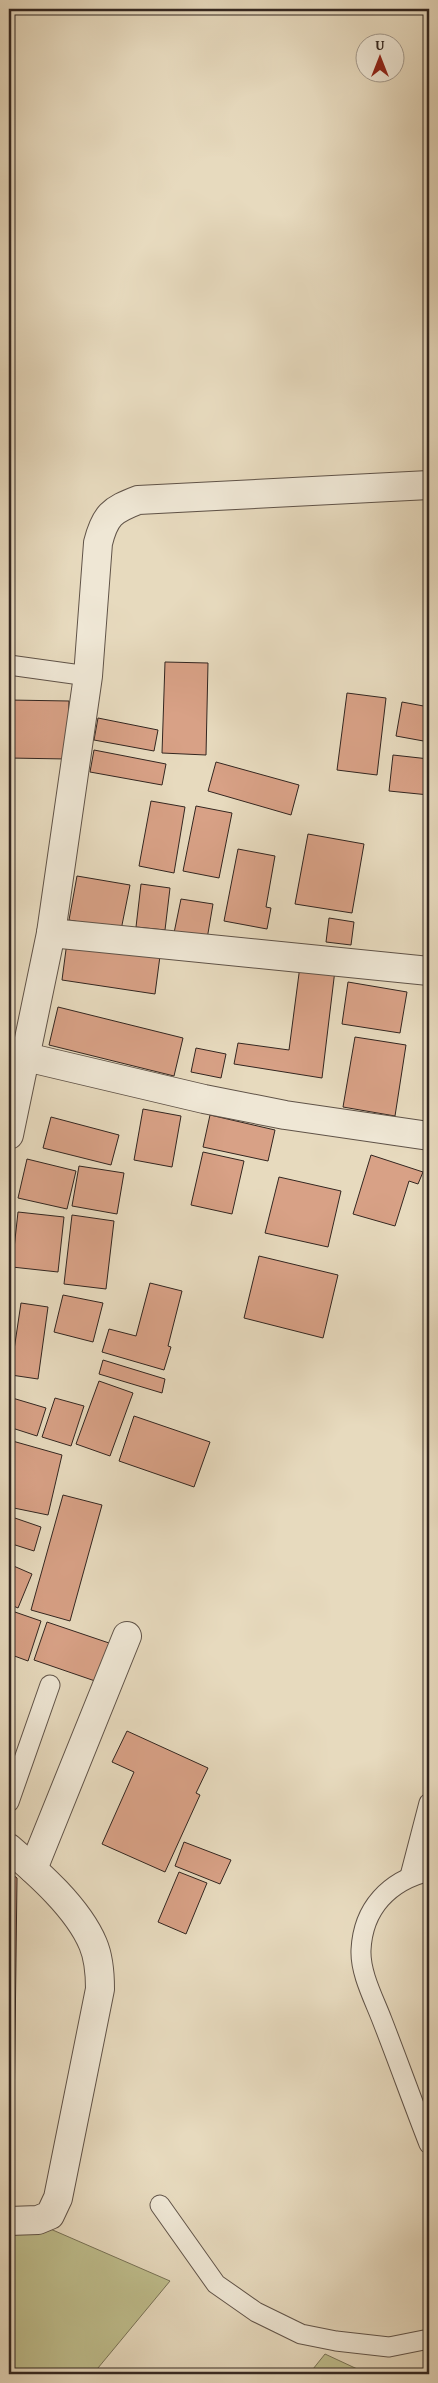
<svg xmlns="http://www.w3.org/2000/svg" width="438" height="2383" viewBox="0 0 438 2383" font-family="'Gentium Book Plus',serif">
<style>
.green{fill:#bebd8c;stroke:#787256}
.building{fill:#d8a186;stroke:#332620}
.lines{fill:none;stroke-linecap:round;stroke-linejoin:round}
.lane-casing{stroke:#605348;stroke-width:21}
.street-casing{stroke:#605348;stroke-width:30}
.lane{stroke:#efe7d5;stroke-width:19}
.street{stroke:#efe7d5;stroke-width:28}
</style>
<rect width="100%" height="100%" fill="#e7dabe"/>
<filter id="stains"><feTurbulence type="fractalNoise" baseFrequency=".004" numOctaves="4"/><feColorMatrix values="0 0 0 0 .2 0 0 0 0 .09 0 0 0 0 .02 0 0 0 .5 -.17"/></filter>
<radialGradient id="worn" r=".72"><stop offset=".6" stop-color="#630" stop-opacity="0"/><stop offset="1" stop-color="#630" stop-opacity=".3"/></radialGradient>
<g class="green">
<polygon points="9,2211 170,2281 93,2374 9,2374"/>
<polygon points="325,2354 368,2374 309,2374"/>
</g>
<g class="building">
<polygon points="165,662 208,663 206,755 162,753"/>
<polygon points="347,693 386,698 377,775 337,770"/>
<polygon points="9,700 69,701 67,759 9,758"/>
<polygon points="402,702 429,707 429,742 396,736"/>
<polygon points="98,718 158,730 154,751 94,740"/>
<polygon points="94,750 166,764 162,785 90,772"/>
<polygon points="393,755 429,759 429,795 389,791"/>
<polygon points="216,762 299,785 291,815 208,791"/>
<polygon points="151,801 185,807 174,873 139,866"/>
<polygon points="196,806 232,813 219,878 183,871"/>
<polygon points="308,834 364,844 352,913 295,904"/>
<polygon points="238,849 275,856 266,907 271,908 267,929 224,921"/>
<polygon points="77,876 130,885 121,930 69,920"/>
<polygon points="9,880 14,880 10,1035 9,1035"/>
<polygon points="141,884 170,888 165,930 136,927"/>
<polygon points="181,899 213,904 207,939 174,933"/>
<polygon points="329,918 354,922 351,945 326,942"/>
<polygon points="67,942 160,956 155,994 62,980"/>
<polygon points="300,966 335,970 322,1078 234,1064 238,1043 289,1050"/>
<polygon points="348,982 407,992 400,1033 342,1024"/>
<polygon points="58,1007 183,1038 174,1076 49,1045"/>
<polygon points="355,1037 406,1045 395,1116 343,1107"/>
<polygon points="196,1048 226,1054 221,1078 191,1072"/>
<polygon points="143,1109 181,1116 172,1167 134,1160"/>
<polygon points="210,1115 275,1130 268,1161 203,1147"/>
<polygon points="51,1117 119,1135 111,1165 43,1148"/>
<polygon points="203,1152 244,1161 232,1214 191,1205"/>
<polygon points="371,1155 423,1172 418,1184 409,1181 395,1226 353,1214"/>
<polygon points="27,1159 76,1171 67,1209 18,1198"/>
<polygon points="79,1166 124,1173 117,1214 72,1206"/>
<polygon points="279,1177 341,1191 328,1247 265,1233"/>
<polygon points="18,1212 64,1217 58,1272 12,1267"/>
<polygon points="72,1215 114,1221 106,1289 64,1284"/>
<polygon points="259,1256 338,1275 323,1338 244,1318"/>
<polygon points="150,1283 182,1291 168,1346 171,1347 164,1370 102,1352 109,1329 136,1336"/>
<polygon points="63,1295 103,1303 93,1342 54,1332"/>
<polygon points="21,1303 48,1307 38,1379 11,1375 12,1368 9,1367 9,1348 14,1350"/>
<polygon points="103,1360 165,1379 162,1393 99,1374"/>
<polygon points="99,1381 133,1393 110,1456 76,1444"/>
<polygon points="9,1397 46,1408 37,1436 9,1427"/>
<polygon points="55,1398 84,1406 71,1446 42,1437"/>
<polygon points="134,1416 210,1442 194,1487 119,1461"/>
<polygon points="9,1440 62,1455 48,1515 9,1507 12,1487 9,1487"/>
<polygon points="63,1495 102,1505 70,1621 31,1610"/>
<polygon points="9,1516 41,1527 34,1551 9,1543"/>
<polygon points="9,1564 32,1574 18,1608 9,1604"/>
<polygon points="12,1611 41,1621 28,1661 9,1654 9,1619"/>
<polygon points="47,1622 112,1644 98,1682 34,1660"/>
<polygon points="127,1731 208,1768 196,1793 200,1795 165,1872 102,1844 134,1772 112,1762"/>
<polygon points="184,1842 231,1860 220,1884 175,1866"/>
<polygon points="9,1872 17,1878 13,2202 9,2202"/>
<polygon points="179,1872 207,1883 186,1934 158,1922"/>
</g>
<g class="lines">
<g class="lane-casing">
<g id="lane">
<polyline points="9,665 88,676"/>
<polyline points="9,1802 50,1685"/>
<path d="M429,1871C389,1881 363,1908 361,1950C360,1973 374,1999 382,2020C398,2061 413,2103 429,2144"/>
<polyline points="410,1876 429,1803"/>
<polyline points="160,2205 216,2284 256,2312 301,2334 336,2341 389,2347 429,2339"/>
</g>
</g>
<g class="street-casing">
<g id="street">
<polyline points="51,933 429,971"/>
<polyline points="9,1053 204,1099 285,1115 429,1136"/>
<path d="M9,1135L51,933L88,676L98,543C105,515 112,510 138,500L429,485"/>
<path d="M9,1848C38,1873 78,1908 93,1944C99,1958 100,1974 100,1989L58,2198L50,2215L38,2220L9,2221"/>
<polyline points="33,1869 127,1636"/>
</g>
</g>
<use href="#lane" class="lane"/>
<use href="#street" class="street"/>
</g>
<rect width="438" height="2383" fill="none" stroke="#e7dabe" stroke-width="30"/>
<rect x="10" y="10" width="418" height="2363" fill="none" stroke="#332620" stroke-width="2.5"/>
<rect x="15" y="15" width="408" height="2353" fill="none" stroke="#332620"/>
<g transform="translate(380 58)"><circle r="24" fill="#efe7d5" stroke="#a49a8d"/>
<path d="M0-4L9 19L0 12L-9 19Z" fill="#8f2418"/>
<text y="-8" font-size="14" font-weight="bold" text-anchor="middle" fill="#332620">U</text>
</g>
<rect width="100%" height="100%" filter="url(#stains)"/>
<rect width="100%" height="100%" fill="url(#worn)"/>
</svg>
